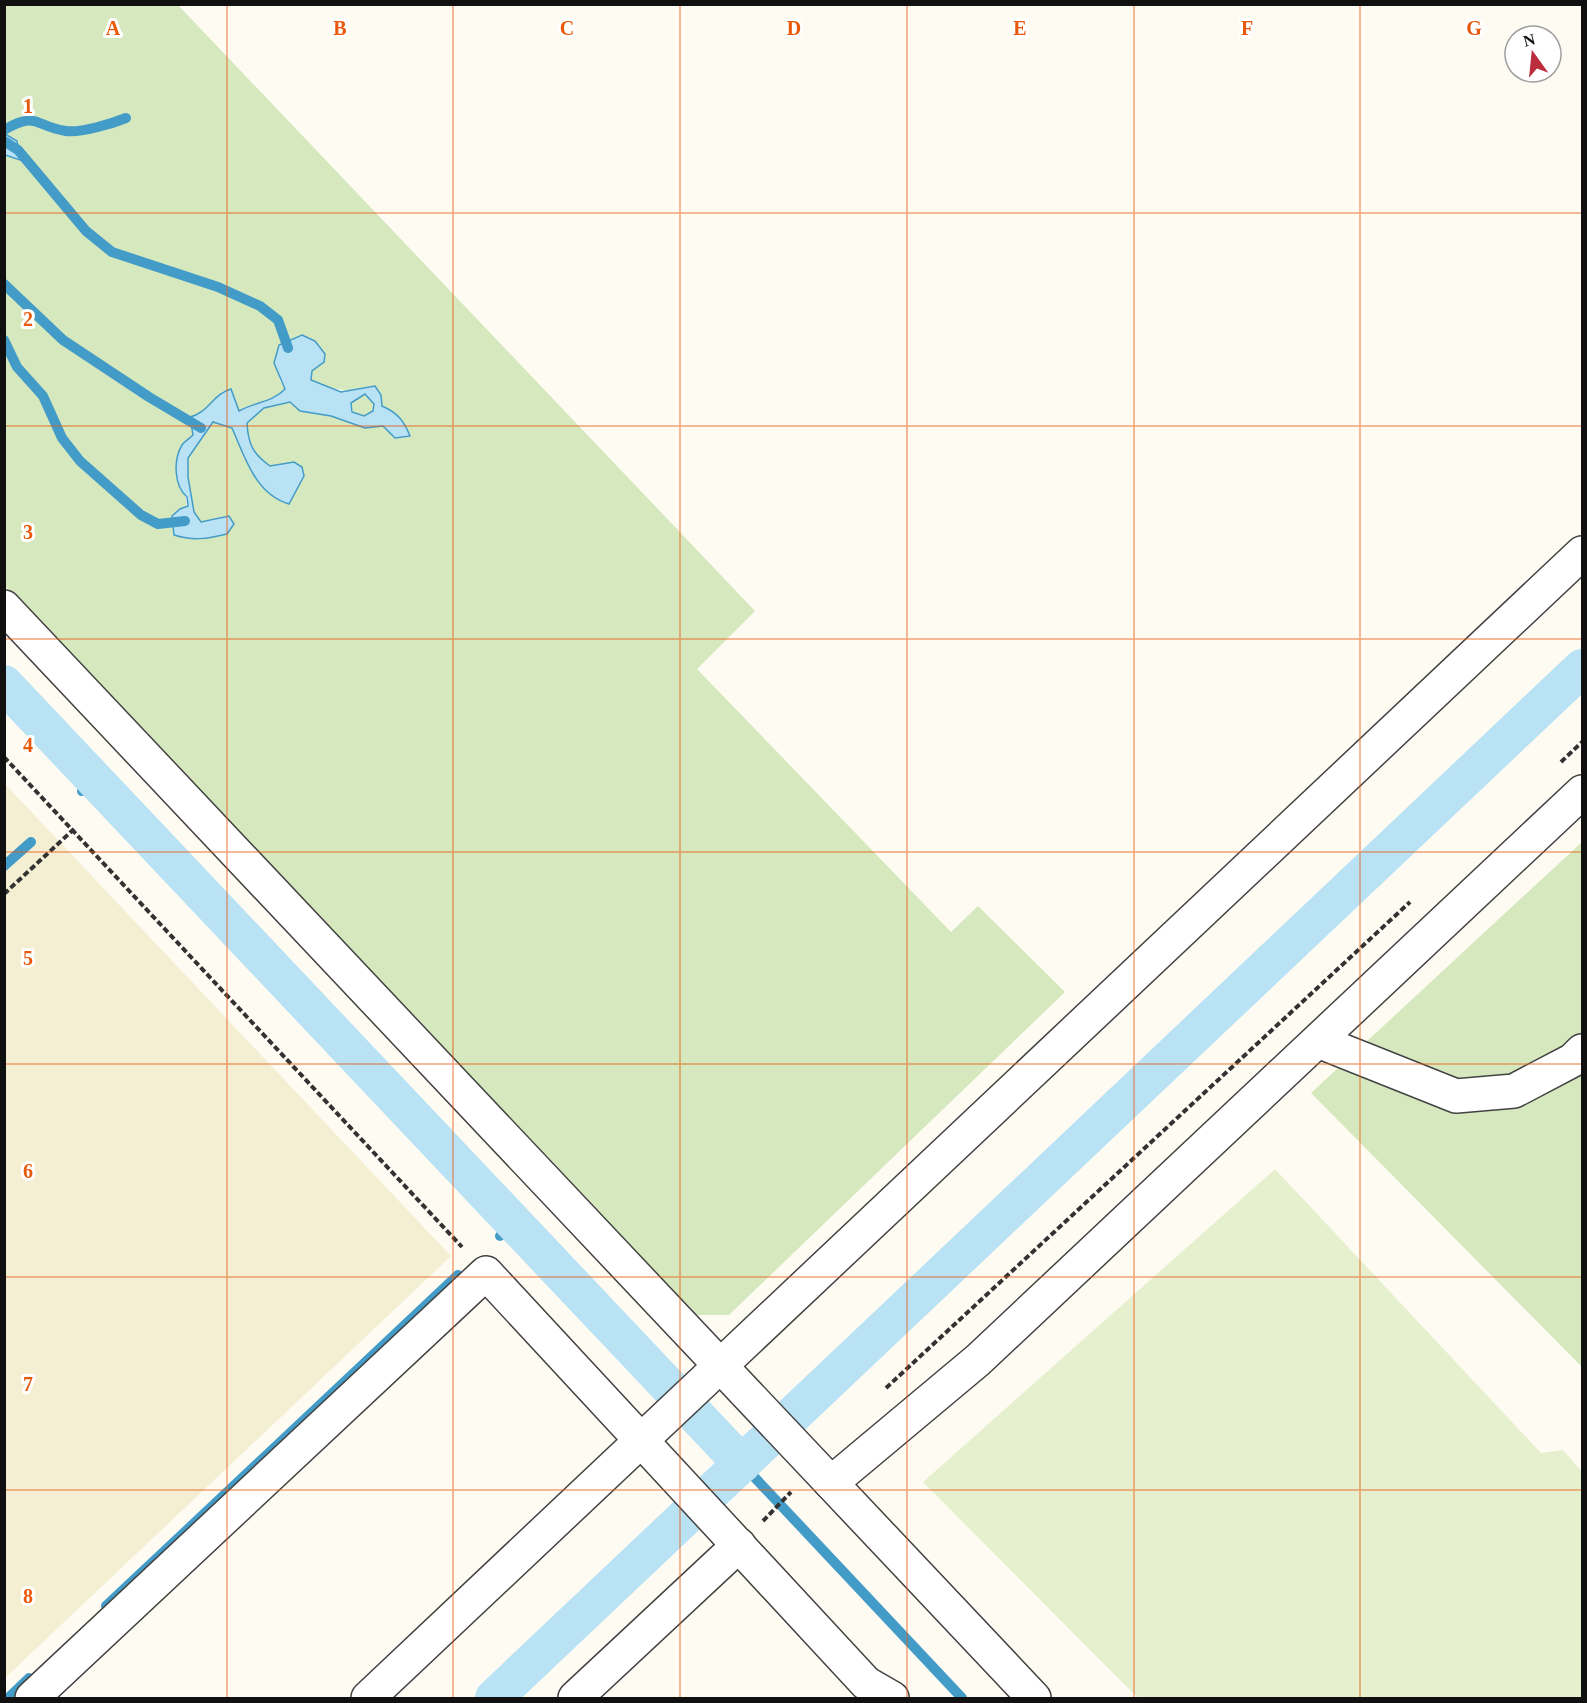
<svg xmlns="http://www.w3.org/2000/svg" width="1587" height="1703" viewBox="0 0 1587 1703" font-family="'Times New Roman',serif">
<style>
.farmland{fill:#f4efd3}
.green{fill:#d6e8bd;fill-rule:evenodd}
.pitch{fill:#e6f0ce}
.water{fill:#b9e2f4;stroke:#439bc8;stroke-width:1.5;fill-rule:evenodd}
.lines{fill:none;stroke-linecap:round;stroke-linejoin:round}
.stream{stroke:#439bc8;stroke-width:10}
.canal{stroke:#b9e2f4;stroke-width:38}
.minor-casing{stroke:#434343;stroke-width:36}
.path{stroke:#323232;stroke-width:4;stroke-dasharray:6 3;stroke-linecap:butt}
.minor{stroke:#fff;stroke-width:33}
.grid{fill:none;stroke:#e8590c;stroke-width:1.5;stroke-opacity:0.55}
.grid-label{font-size:20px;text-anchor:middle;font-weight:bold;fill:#e8590c;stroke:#fff;stroke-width:6;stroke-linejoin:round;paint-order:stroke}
</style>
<rect width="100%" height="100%" fill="#fefbf3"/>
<polygon class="farmland" points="5,784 451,1256 5,1678"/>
<g class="green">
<path d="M5,5H178L755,611L697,669L951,932L978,906L1065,992L729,1315H692L5,586V155L20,160L5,134ZM324,362L312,371L310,380C334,392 356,390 381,395L382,406C397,413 405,421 409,436L383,426L365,428L331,416L300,411L290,401L264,408L247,423C248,444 253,454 270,466L294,462L304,476L289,504L240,446L232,427L213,422L188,458V477L194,512L201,523L229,516L174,535C188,507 192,505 176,476L182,445L193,435L200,415L223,391L231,390L239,411C254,402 273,402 285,389L279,379Z"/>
<circle cx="363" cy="406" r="11"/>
<polygon points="1582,842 1582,1367 1311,1093"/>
</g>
<polygon class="pitch" points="1275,1169 1541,1453 1563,1450 1582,1472 1582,1698 1138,1698 923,1482"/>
<g class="water">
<polygon points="5,134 17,141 20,160 5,155"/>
<path d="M302,335L315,341L325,354L324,362L312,371L311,380L341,392L375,386L381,395L382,406C398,413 404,421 410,436L395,438L383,426L365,428L331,416L300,411L290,402L264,408L247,423C248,444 253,454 270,466L294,462L302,467L304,476L289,504C255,494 245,457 232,428L213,422L188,458V477L194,512L201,522L229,516L234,524L227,534C207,539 193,541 174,535L172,516L180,509L188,506L187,497C174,486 173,460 182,445C184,442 190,438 193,435L190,417C208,413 214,393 231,389L239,411C255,402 273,402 285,389L274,363L279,345ZM365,394L374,404L373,411L364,416L352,412L351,403Z"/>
</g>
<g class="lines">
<g class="stream">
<path d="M4,130C38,110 35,127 66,131C81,133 111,124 126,118"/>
<polyline points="4,141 18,150 86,231 112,252 218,287 260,306 278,320 288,348"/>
<polyline points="4,284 63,340 149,397 201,428"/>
<polyline points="4,340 17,367 43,396 62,438 80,461 141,515 158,524 185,521"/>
<polyline points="82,791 95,779"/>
<polyline points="4,866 31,842"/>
<polyline points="500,1236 514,1222"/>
<polyline points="742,1464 962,1698"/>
<polyline points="106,1606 458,1275"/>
<polyline points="8,1698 29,1678"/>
</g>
<g class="canal">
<polyline points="4,684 742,1464"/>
<polyline points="494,1698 1582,668"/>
</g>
<g class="minor-casing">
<g id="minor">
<polyline points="4,607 1034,1698"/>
<polyline points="1318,1041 1456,1096 1514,1091 1573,1060 1582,1051"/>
<polyline points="831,1483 978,1360 1582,792"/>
<polyline points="32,1698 486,1273 866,1683 892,1698"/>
<polyline points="368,1698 1582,553"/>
<polyline points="575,1698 739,1545"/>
</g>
</g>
<g class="path">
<polyline points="4,757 462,1247"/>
<polyline points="1561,762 1582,742"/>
<polyline points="4,894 74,829"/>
<polyline points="886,1388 1410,902"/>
<polyline points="763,1521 791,1492"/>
</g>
<use href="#minor" class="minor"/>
</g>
<path class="grid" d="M227,4V1698M453,4V1698M680,4V1698M907,4V1698M1134,4V1698M1360,4V1698M4,213H1582M4,426H1582M4,639H1582M4,852H1582M4,1064H1582M4,1277H1582M4,1490H1582"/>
<g class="grid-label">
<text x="113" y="35">A</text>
<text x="340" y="35">B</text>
<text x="567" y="35">C</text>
<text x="794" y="35">D</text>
<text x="1020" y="35">E</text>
<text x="1247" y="35">F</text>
<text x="1474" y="35">G</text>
<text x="28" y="113">1</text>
<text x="28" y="326">2</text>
<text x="28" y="539">3</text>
<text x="28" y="752">4</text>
<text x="28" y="965">5</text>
<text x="28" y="1178">6</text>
<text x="28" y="1391">7</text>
<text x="28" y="1603">8</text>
</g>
<rect width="1587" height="1703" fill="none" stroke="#101010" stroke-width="12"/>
<g transform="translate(1533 54) rotate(345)"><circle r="28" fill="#ffffff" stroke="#9f9f9f" stroke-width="1.5"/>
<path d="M0-4.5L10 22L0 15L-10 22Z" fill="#bb2d3c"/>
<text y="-9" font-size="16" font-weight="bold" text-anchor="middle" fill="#101010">N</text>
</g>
</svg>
